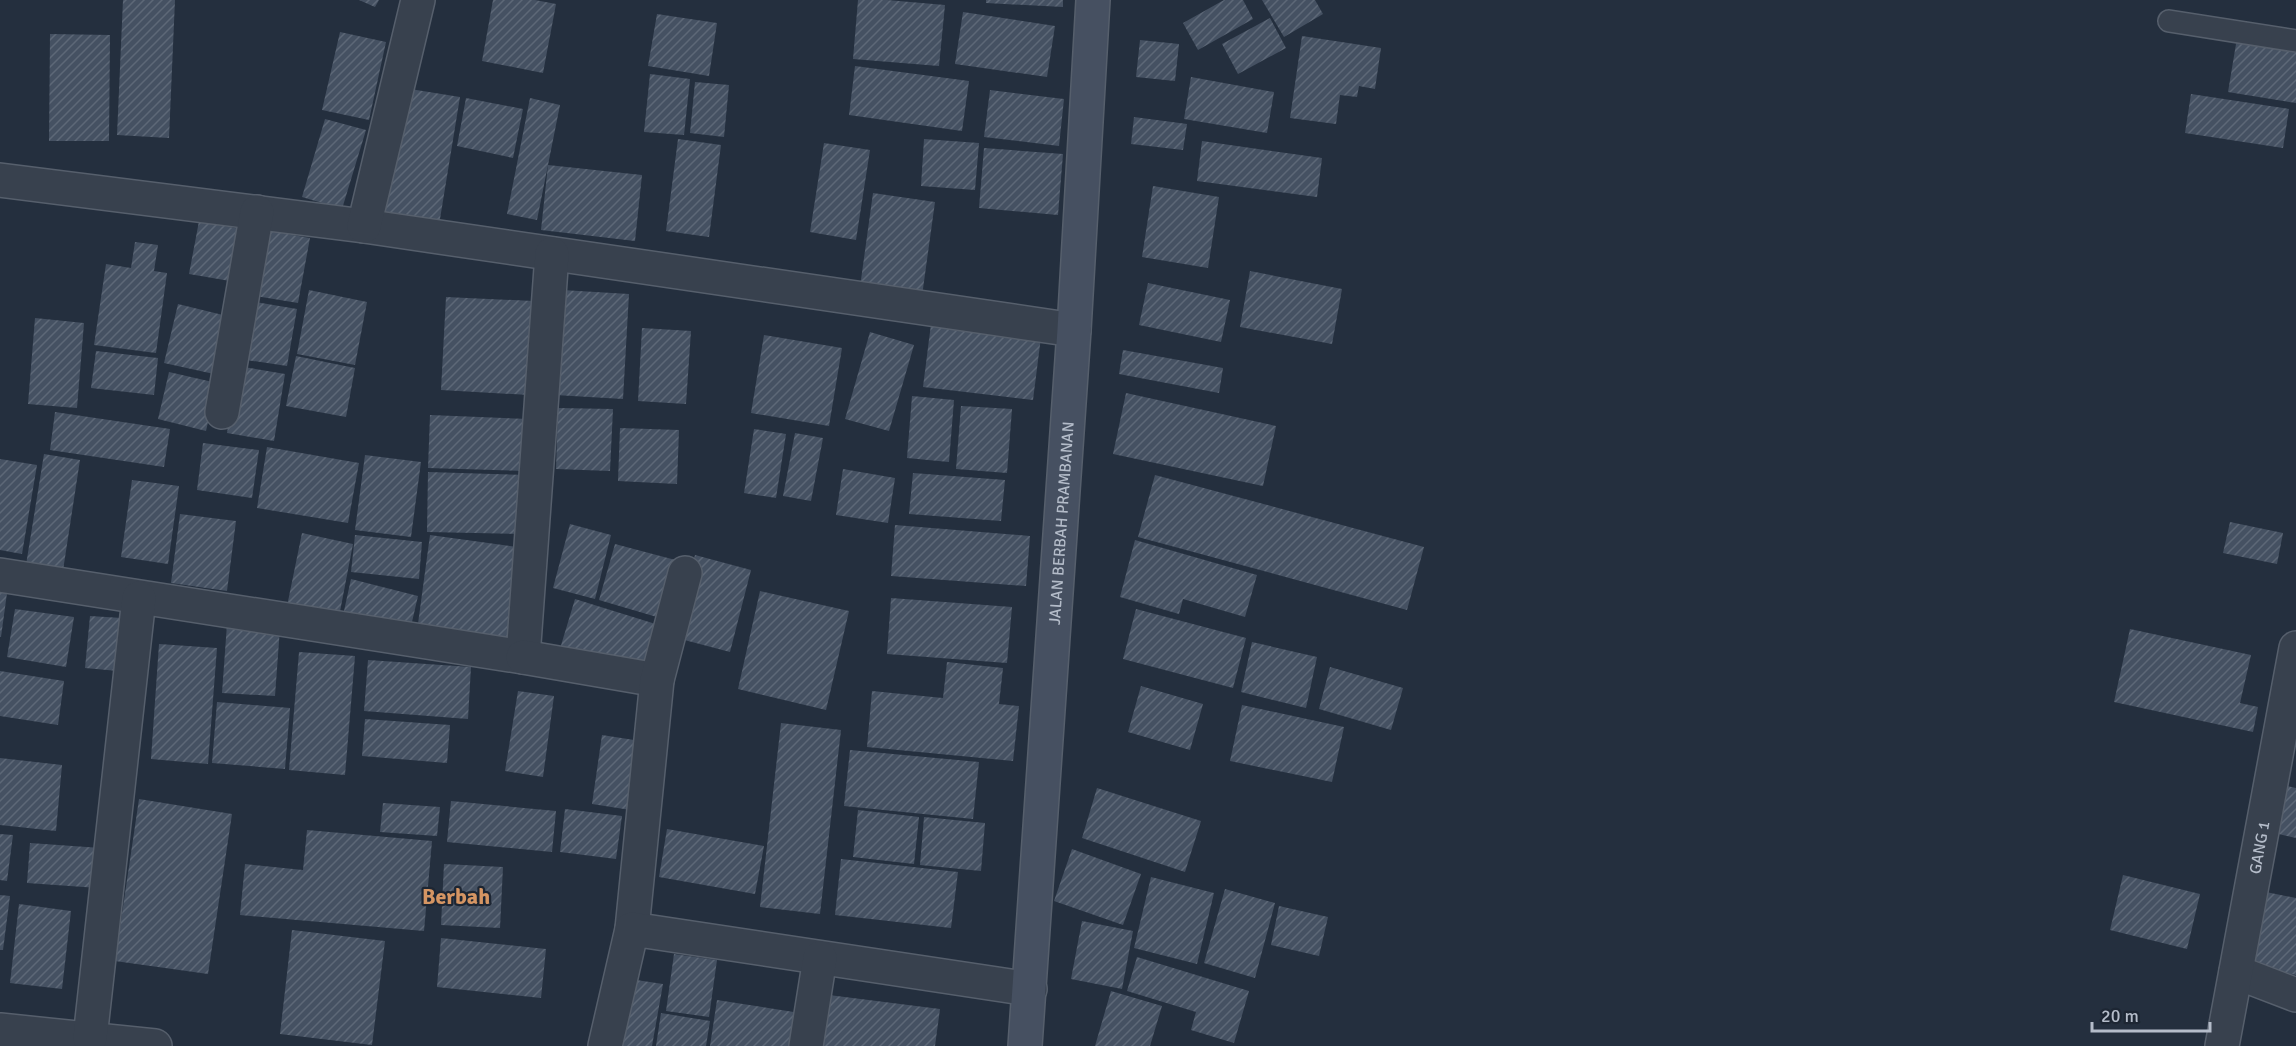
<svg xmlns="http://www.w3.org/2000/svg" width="2296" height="1046" viewBox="0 0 2296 1046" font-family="Signika,sans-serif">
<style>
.building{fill:url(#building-hatch)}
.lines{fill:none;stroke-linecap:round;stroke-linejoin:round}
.service-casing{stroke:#565f6c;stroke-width:24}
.minor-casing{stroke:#565f6c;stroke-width:36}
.secondary-casing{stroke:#565f6c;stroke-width:36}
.service{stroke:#38414e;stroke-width:21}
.minor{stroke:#38414e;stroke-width:33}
.secondary{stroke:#465061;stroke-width:33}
.labels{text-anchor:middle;stroke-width:4.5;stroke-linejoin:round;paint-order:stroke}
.street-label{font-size:16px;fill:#b4bcc9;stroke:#1d2633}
.district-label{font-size:22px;font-weight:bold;fill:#d59563;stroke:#1d2633}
</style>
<defs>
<pattern id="building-hatch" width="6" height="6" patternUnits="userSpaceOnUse" patternTransform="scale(1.5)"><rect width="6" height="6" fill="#455162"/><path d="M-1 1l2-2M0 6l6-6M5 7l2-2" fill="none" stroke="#5d6877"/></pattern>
</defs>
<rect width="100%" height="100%" fill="#242f3e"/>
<g class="building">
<polygon points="123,0 175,0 169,138 117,135"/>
<polygon points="359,0 379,0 375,7"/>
<polygon points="493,0 535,0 556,4 543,73 482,61"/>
<polygon points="858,0 887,0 945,5 939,66 853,59"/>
<polygon points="986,0 1063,0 1063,7 986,3"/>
<polygon points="1224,0 1243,0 1253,19 1198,50 1183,23"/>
<polygon points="1262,0 1315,0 1323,14 1284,37"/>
<polygon points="963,12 1055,26 1047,77 955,64"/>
<polygon points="657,14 717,23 709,76 648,66"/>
<polygon points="1270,18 1286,48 1238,74 1222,44"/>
<polygon points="340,32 386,42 369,120 322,110"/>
<polygon points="50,34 110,35 109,141 49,141"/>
<polygon points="1302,36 1381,48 1375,89 1359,86 1357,97 1340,95 1336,124 1290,118"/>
<polygon points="2237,38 2296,48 2296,103 2228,92"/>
<polygon points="1140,40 1179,44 1175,81 1136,77"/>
<polygon points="855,66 969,81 962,131 849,115"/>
<polygon points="650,74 690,79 684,135 644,132"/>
<polygon points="1191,77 1274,92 1267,133 1184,119"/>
<polygon points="695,82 729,85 724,137 690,133"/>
<polygon points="404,88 460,97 439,225 383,215"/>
<polygon points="990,90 1064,99 1059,146 984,137"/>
<polygon points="2191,94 2289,109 2283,148 2185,133"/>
<polygon points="466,98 523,109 513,158 457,146"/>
<polygon points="530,98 560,105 537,220 507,214"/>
<polygon points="1134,117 1187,124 1183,150 1131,144"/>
<polygon points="325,119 366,130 342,209 302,197"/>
<polygon points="678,139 721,145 709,237 666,231"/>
<polygon points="924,139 979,143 975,190 921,186"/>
<polygon points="1202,141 1322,158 1317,197 1197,181"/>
<polygon points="824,143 870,150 856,240 810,232"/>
<polygon points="984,148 1063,154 1058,215 979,208"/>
<polygon points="548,165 642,175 635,241 541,230"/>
<polygon points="1153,186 1219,197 1208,268 1142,257"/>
<polygon points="873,193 935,202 922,296 860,287"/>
<polygon points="199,221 240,229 230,281 189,274"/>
<polygon points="259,229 310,238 298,303 249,295"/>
<polygon points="135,242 158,245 154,271 167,273 156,353 94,345 106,264 131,268"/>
<polygon points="1250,271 1342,289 1332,344 1240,327"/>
<polygon points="1148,283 1230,300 1221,342 1139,325"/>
<polygon points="309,290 367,302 355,365 297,354"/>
<polygon points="562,290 629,294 623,399 555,395"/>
<polygon points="446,297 533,301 529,395 441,390"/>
<polygon points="250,301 297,309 287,366 240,359"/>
<polygon points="178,304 227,316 214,374 164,363"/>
<polygon points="35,318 84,323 77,408 28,404"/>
<polygon points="931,324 1041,337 1033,400 923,387"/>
<polygon points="642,328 691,331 686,404 638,401"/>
<polygon points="870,332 914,345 889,431 845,419"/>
<polygon points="764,335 842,348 829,426 751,413"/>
<polygon points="1123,350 1223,368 1219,393 1119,374"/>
<polygon points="96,351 158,358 154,395 91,388"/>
<polygon points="296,356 355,368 346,417 286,406"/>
<polygon points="238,366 285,374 274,441 227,433"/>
<polygon points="169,372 217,383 206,431 158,419"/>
<polygon points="1126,393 1276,426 1263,486 1113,454"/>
<polygon points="912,396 954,400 949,462 907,458"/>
<polygon points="961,406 1012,409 1007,473 956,469"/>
<polygon points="558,408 613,409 610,471 556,469"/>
<polygon points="55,412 170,429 164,467 50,450"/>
<polygon points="430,415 529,419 527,471 428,468"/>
<polygon points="620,428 679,430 677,484 618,481"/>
<polygon points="754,429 786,434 776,498 744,493"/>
<polygon points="795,433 823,438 811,501 783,496"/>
<polygon points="203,443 259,450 252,498 197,490"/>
<polygon points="267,447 359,463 348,523 257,508"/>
<polygon points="44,454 80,460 62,577 25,571"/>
<polygon points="365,455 421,462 411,537 355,530"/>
<polygon points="0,459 37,465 22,554 0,550"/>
<polygon points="843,469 895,478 888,523 836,515"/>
<polygon points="428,472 528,475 526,534 427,532"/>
<polygon points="913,473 1005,480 1001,521 909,514"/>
<polygon points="1155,475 1424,547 1407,610 1138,537"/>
<polygon points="132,480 179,486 168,564 121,557"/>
<polygon points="180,514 236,521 227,591 171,583"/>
<polygon points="2230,522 2283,533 2277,564 2223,553"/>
<polygon points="570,524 611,535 595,599 553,588"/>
<polygon points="895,525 1030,536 1026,586 891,576"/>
<polygon points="302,533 353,544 338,622 286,611"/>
<polygon points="355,535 422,542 419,579 351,572"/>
<polygon points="430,535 524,548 511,644 417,631"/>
<polygon points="1135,540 1257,575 1245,617 1183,599 1179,614 1120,597"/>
<polygon points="615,544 683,562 667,620 599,600"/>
<polygon points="695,555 751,570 730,652 673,637"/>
<polygon points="351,579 418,596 409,635 342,620"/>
<polygon points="760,591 849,611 826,710 738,689"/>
<polygon points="0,592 7,593 1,637 0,637"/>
<polygon points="891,598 1012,607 1007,663 887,654"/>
<polygon points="575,599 662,626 646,678 559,652"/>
<polygon points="15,609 74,617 66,667 7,657"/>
<polygon points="1136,609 1246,638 1233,688 1123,659"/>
<polygon points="90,616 122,618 118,671 85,668"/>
<polygon points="227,624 280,628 275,696 222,693"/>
<polygon points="2130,629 2251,655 2240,703 2258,707 2253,732 2114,702"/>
<polygon points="1252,642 1317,657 1306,708 1241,692"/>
<polygon points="159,644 217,648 208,764 151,759"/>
<polygon points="299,652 355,656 345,775 289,770"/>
<polygon points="368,660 471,667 468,719 364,711"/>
<polygon points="947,662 1003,668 999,704 1019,706 1013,761 867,747 872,691 943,698"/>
<polygon points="1330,667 1403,688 1391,730 1319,709"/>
<polygon points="0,671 64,681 58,725 0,716"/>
<polygon points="1141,686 1203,704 1190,750 1128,732"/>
<polygon points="518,691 554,696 543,777 505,771"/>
<polygon points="217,702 290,708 285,769 212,763"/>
<polygon points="1242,705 1344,727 1332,782 1230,761"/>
<polygon points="365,719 450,725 447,763 362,756"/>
<polygon points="781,723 841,730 820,914 760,907"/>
<polygon points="602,735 647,742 637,811 592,804"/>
<polygon points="850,750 979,762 973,819 844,806"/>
<polygon points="0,758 62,765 56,831 0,825"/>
<polygon points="2278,784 2296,788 2296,838 2266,831"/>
<polygon points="1097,788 1201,821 1185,872 1082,838"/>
<polygon points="139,799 232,814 208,974 115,961"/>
<polygon points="451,801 556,811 552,852 447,842"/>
<polygon points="383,803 440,807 437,836 380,832"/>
<polygon points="565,809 622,816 616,859 560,852"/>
<polygon points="858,810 919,817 914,864 853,857"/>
<polygon points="924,817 985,823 981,871 920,865"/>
<polygon points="667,829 764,846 755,894 659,877"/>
<polygon points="307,830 432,841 424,931 240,915 245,864 303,870"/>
<polygon points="0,834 13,835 7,881 0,880"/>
<polygon points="30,843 101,848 98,888 27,883"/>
<polygon points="1072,849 1141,874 1123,925 1054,901"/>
<polygon points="841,859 958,872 951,928 835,915"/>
<polygon points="444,864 503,867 500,928 441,925"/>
<polygon points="2123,875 2200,894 2187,949 2110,930"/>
<polygon points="1151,877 1214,893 1197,964 1134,948"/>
<polygon points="1225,889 1275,903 1255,978 1204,963"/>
<polygon points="2266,892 2296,898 2296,975 2252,966"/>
<polygon points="0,895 10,896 3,950 0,950"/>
<polygon points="19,904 71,911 62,989 10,983"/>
<polygon points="1279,906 1328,917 1319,956 1271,945"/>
<polygon points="1082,921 1133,931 1122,989 1071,979"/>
<polygon points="292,930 385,941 372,1045 280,1034"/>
<polygon points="441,938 546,949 541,998 437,987"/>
<polygon points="674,954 717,960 709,1017 666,1011"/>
<polygon points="1137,957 1249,991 1234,1043 1191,1030 1196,1012 1127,991"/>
<polygon points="623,978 663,984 652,1046 612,1046"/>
<polygon points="1111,991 1162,1006 1150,1046 1095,1046"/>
<polygon points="821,994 940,1009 935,1046 815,1046"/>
<polygon points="717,1000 800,1013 795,1046 710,1046"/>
<polygon points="661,1013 710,1021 706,1046 656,1046"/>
</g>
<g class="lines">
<g class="service-casing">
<polyline id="service" points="2169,21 2296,41"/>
</g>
<g class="minor-casing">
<g id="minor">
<polyline points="0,180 364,226 1074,330"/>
<polyline points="364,226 418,0"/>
<polyline points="222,412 257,212"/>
<polyline points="0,575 523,657 552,254"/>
<polyline points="523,657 657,680"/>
<polyline points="632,929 657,680 685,573"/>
<polyline points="2236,972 2296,995"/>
<polyline points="0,1030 155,1046"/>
<polyline points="90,1038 139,598"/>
<polyline points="605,1046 632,929 1030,989"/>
<polyline points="806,1046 820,958"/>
<path id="s1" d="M2222,1046L2296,648"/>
</g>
</g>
<g class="secondary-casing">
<g id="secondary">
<path id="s2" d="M1025,1046L1074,330L1093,0"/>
</g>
</g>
<use href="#service" class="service"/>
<use href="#minor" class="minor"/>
<use href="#secondary" class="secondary"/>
</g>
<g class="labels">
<g class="street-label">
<text dy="6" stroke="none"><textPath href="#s2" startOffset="524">JALAN BERBAH PRAMBANAN</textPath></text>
<text dy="6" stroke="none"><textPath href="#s1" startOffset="202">GANG 1</textPath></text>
</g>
<g class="district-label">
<text x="456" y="904">Berbah</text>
</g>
</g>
<path d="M2092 1022v9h118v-9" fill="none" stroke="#b4bcc9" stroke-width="3"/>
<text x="2101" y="1022" font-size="18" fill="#b4bcc9" stroke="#1d2633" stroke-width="4.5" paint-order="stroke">20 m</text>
</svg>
